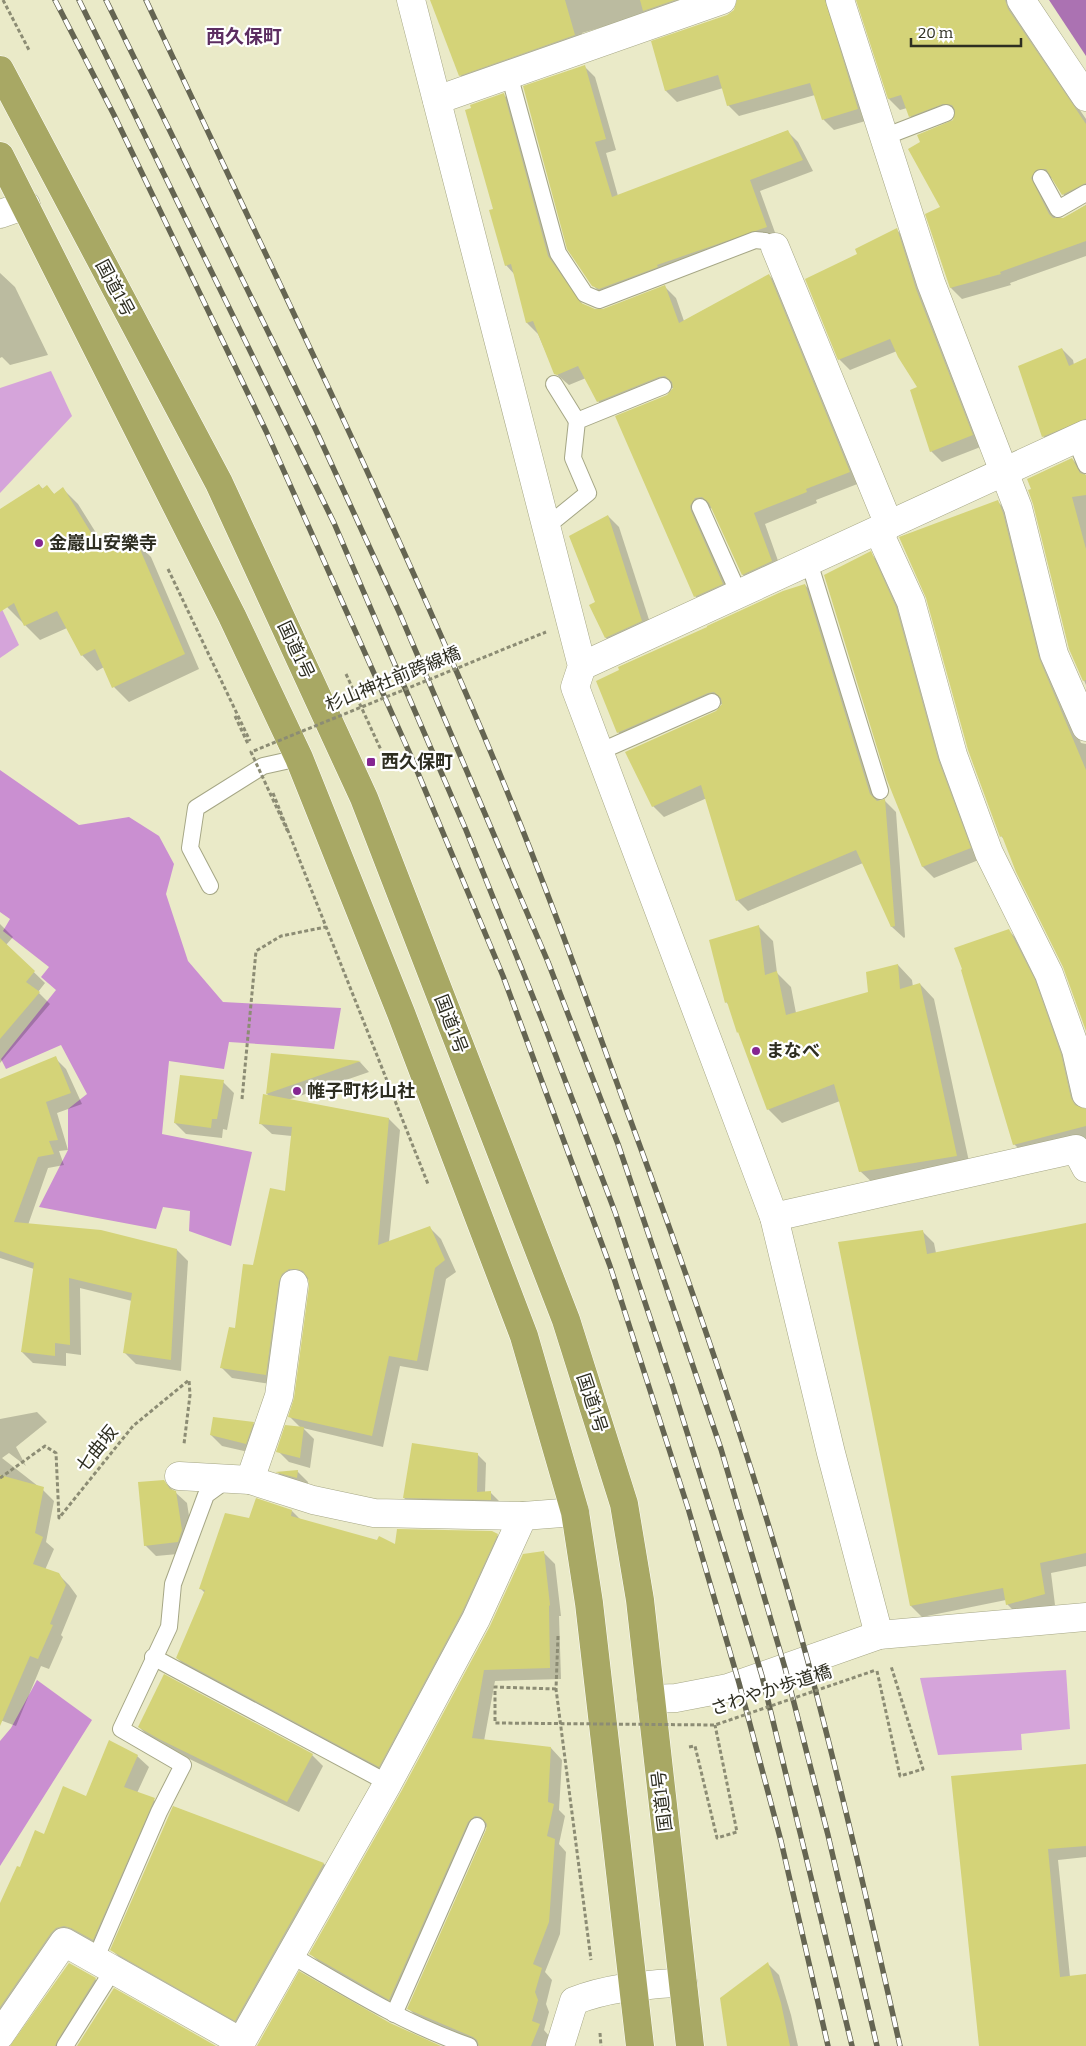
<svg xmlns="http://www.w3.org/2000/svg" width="1086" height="2046" viewBox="0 0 1086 2046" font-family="Bitter,'Noto Sans JP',serif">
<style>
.green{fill:#d5a4da}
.forest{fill:#ca8fd1}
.water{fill:#ab72b2}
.shadow{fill:#0003}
.building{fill:#d4d378}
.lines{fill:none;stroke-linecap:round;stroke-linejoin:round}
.service-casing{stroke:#a5a685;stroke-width:18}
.minor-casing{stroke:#a5a685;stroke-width:29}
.trunk-casing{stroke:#fff;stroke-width:29}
.path{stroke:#8c8c74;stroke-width:3;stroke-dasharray:4 2.5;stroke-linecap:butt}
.service{stroke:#fff;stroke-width:16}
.minor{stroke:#fff;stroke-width:28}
.trunk{stroke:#a8a864;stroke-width:28}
.rail-casing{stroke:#656552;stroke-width:5.5}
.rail{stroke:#fff;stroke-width:4;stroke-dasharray:11;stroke-linecap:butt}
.path-bridge{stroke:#8c8c74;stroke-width:3;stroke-dasharray:4 2.5;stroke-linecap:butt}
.poi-dot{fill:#852691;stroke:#fff;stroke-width:2}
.labels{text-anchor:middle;stroke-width:4.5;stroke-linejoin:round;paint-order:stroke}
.street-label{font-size:18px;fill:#2e2e21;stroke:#fff}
.poi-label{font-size:18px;font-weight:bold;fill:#2e2e21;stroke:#fff;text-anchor:start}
.neighbourhood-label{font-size:19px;font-weight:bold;fill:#5c2e61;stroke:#fff}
</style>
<rect width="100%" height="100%" fill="#eaeac8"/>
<g class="green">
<polygon points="51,371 72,416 0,493 0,388"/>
<polygon points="0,605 19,645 0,658"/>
<polygon points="1066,1670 1070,1729 1021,1734 1022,1750 938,1755 920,1678"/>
</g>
<g class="forest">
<polygon points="0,770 79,825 129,817 159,836 174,864 166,894 188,961 223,1002 341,1008 334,1049 229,1042 224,1069 169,1061 162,1134 252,1152 231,1246 189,1231 190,1211 163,1207 156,1229 39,1207 68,1150 68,1109 87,1094 61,1045 6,1069 1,1059 56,990 41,977 49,967 3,931 10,919 0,912"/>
<polygon points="37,1680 92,1720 0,1866 0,1741 11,1728"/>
</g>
<polygon class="water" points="1049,0 1086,0 1086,56"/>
<g class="shadow">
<polygon points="436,0 716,0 647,14 582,33 586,46 471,86 460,75"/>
<polygon points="738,0 840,0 869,120 834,130 823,119 815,95 739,116 728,105 723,88 677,102 666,91 653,42 728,16 734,11"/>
<polygon points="858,0 1009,0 1019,21 1086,119 1086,199 1074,205 1063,194 1052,178 1043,184 1043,195 1056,219 1063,219 1086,205 1086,256 1010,283 1011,285 962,299 951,288 927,215 942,208 956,113 921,127 910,116 907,108 900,110 889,99"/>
<polygon points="584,66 595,77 616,150 606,153 618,196 787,131 798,142 813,171 760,191 777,238 604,297 593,285"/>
<polygon points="504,95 515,106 559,268 583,305 595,310 603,311 665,287 676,298 684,321 769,275 780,286 860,483 816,500 817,503 765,524 782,572 754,586 743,575 713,508 707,509 734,595 706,607 695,596 668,396 675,387 609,412 598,401 586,378 569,385 555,373 538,334 527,323 515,275 506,265 494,210"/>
<polygon points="897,230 907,241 983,446 942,462 931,451 919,387 897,351 850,370 839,359 859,255"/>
<polygon points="0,273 15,287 48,355 10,365 2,357 0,358"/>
<polygon points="1062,349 1073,360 1074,365 1086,359 1086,433 1054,447 1043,436"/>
<polygon points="1072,459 1083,470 1086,476 1086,685 1070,649"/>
<polygon points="39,485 44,490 47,487 55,495 63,489 78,504 103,544 112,539 120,547 135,541 151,557 199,669 129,702 114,687 104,667 97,671 82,655 67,628 40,640 7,607 0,594 0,510"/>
<polygon points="998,502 1009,513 1050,672 1081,743 1086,744 1086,1028 1065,968 1006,841 1001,836"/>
<polygon points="608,516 619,527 653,632 617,649 606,638 597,603"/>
<polygon points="870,553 881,564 907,620 981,859 934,878 923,867 888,779"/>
<polygon points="805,585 816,596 880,801 885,801 896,812 905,937 904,938 892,927 863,863 748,911 737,900 707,798 664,817 653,806 717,712 722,708 722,704 629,743 618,732"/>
<polygon points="0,924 13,937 6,945 45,983 38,992 50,1004 0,1063"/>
<polygon points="758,926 773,941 777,973 791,987 796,1013 870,993 898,965 912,980 913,987 920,984 934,999 971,1171 875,1185 860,1171 840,1101 782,1123 768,1109 730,1006 726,1002"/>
<polygon points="1009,931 1020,942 1045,992 1072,1066 1081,1110 1086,1110 1086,1140 1025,1155 1014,1144"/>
<polygon points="272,1054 360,1062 369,1072 288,1100 389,1119 400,1130 389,1242 430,1228 441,1239 456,1272 446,1279 428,1371 400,1366 383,1447 303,1428 314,1439 310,1468 289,1462 278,1451 301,1428 290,1417 296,1398 311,1286 310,1279 300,1280 277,1385 232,1378 221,1367 236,1329 254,1266 286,1192 292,1136 272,1134 260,1123 269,1096 267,1094"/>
<polygon points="55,1058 66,1069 82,1104 57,1113 68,1150 59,1151 64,1165 48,1168 28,1225 177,1250 188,1261 181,1371 136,1364 125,1353 132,1301 80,1288 81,1355 66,1353 66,1366 33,1363 22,1352 34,1269 0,1258 0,1080"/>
<polygon points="223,1082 234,1093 227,1130 223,1129 222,1138 186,1134 175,1123"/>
<polygon points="1086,1224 1086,1566 1051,1573 1055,1605 1018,1615 1007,1604 1006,1600 922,1617 911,1606 839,1243 923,1232 934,1243 936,1253"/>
<polygon points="37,1412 47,1422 16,1447 26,1466 9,1453 2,1458 43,1490 54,1501 46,1542 54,1549 45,1570 58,1574 69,1585 77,1596 61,1635 63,1637 49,1669 41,1666 16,1726 0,1720 0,1419"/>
<polygon points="253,1423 264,1434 257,1454 222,1446 211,1435"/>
<polygon points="477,1454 486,1463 485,1493 491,1493 500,1502 500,1508 413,1506 404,1498"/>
<polygon points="297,1471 308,1482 307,1489 287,1482 278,1473"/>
<polygon points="164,1482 187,1503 193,1542 189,1553 156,1556 145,1545"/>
<polygon points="292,1511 301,1520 396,1546 497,1535 508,1546 390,1777 188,1669 177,1658 205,1593 200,1588 250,1520"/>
<polygon points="543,1552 555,1564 561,1616 559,1616 561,1679 495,1681 484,1741 551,1748 562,1760 559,1810 565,1816 559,1844 566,1852 560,1934 545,1972 552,1980 546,2004 549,2012 544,2030 550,2037 546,2046 479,2046 420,2020 409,2009 488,1826 479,1833 401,2010 322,1965 311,1954"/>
<polygon points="165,1676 312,1755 323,1766 299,1812 171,1750 150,1738 139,1727"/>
<polygon points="137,1756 149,1767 137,1793 154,1800 165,1811 104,1951 77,1937 0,2035 0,1906 21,1869 44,1836"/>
<polygon points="1086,1766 1086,1857 1058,1860 1070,1977 1086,1976 1086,2046 980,2046 952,1777"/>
<polygon points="174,1807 324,1864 335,1875 247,2031 123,1961 112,1950"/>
<polygon points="768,1964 779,1975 791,2015 798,2046 728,2046"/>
<polygon points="95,1979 107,1990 71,2046 12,2046"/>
</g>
<g class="building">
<polygon points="430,0 565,0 575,35 459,76"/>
<polygon points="640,0 675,0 643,11"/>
<polygon points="737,0 825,0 858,109 822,120 810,83 727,106 718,75 665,91 651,41 727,15 734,10"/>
<polygon points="856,0 1005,0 1008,9 1086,124 1086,183 1062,195 1046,169 1036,170 1031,178 1049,214 1053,218 1063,218 1086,205 1086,241 1000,272 1001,274 950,288 925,214 940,207 908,149 920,142 917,135 953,120 955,110 952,105 943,104 909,117 901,95 888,99"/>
<polygon points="585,65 606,139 595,142 612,197 788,130 803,160 750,180 767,227 657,265 658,267 599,289 592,286 567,249 523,86"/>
<polygon points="504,93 548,256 581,303 595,309 603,309 665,285 679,323 769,274 850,472 806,489 807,492 754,513 772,561 742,575 709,503 702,497 695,498 690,506 691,511 723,584 694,597 615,416 667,395 673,388 672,382 665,376 659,377 597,402 578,366 557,375 554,374 533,321 526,323 511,264 505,266 489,210 493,209 465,110 471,108 470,105"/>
<polygon points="897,228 916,289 973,435 930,452 910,390 917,387 898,357 890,339 838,360 805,279 857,254 855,249"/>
<polygon points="1062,348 1069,366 1086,358 1086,419 1042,437 1018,366"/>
<polygon points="1072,458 1080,473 1086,475 1086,495 1072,497 1086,549 1086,680 1083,681 1069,649 1033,504 1028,490 1031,489 1027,479"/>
<polygon points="39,484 42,489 47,485 54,494 63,487 98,544 112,538 117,547 136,540 185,654 112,688 95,649 81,656 57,611 24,626 14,603 0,612 0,509"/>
<polygon points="998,500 1003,513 1039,658 1086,770 1086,1031 1063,967 1016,872 1002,836 1000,837 968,750 926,598 899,537"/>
<polygon points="608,515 642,621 605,638 589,605 595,602 569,536"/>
<polygon points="871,551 896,607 938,759 971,848 922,867 887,780 824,575"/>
<polygon points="805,584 870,794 877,801 885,799 895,926 891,927 856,850 736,901 701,785 652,807 625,752 716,711 722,704 721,698 714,692 708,693 617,733 596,681 619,670 618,667 707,627 707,626 783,591"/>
<polygon points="759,925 765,975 777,971 786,1015 868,992 866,972 898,964 900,989 920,983 957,1156 859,1172 834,1084 767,1110 738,1032 737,1033 727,1002 725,1003 709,940"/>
<polygon points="1009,929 1035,980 1061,1054 1071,1098 1075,1105 1086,1109 1086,1126 1013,1145 961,970 962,969 954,948"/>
<polygon points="0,938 35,971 26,982 40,992 0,1039"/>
<polygon points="271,1053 361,1061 266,1094"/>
<polygon points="56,1056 71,1093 46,1102 58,1140 49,1141 54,1154 38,1157 14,1222 101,1230 177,1249 171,1360 123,1353 132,1293 69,1278 70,1345 55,1343 55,1356 21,1352 34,1263 0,1251 0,1079"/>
<polygon points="180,1075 224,1080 217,1119 212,1119 211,1128 174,1123"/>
<polygon points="263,1094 389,1118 378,1245 430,1226 445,1260 435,1268 417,1361 389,1356 372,1436 288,1417 294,1398 309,1286 308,1278 303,1271 297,1269 289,1269 282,1274 279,1281 266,1375 220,1368 229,1327 235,1328 243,1264 253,1265 270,1188 285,1191 292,1127 259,1124"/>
<polygon points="1086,1223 1086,1553 1040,1563 1045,1594 1006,1605 1003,1588 910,1606 838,1242 923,1230 927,1254"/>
<polygon points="213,1417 254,1422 246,1444 210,1435"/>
<polygon points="285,1425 304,1427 300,1458 276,1452"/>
<polygon points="412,1443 478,1453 477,1492 491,1491 491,1500 403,1498"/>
<polygon points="298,1470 297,1478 275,1472"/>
<polygon points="0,1475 44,1487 35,1533 43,1537 33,1564 59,1573 66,1585 50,1624 53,1625 38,1659 30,1656 0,1726"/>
<polygon points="164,1480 170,1489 176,1491 182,1530 178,1542 144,1546 138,1482"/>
<polygon points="256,1498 292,1510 291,1516 377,1540 379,1536 395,1544 397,1529 492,1531 498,1534 462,1612 379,1767 176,1658 205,1590 199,1589 225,1513 249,1518"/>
<polygon points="544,1551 550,1605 549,1606 550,1668 484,1670 472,1738 551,1747 548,1802 554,1804 547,1836 555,1839 549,1922 533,1964 542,1968 535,1992 538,2000 532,2021 540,2024 531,2046 479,2046 477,2040 473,2037 407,2009 486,1830 487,1824 481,1817 475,1816 468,1822 389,2000 309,1954 402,1790 490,1626 523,1554"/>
<polygon points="164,1674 313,1754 287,1802 159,1739 138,1727"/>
<polygon points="109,1740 138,1755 124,1787 155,1798 93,1940 71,1928 64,1926 56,1928 51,1933 0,2007 0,1903 17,1866 20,1867 35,1830 44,1834 63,1786 86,1796"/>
<polygon points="1086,1764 1086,1846 1048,1849 1060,1977 1086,1974 1086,2046 979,2046 951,1776"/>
<polygon points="173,1806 324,1863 235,2021 110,1950"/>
<polygon points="768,1962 781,2003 790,2046 727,2046 720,1998"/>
<polygon points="69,1963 96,1978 57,2041 55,2046 10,2046"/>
<polygon points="299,1971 390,2023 441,2046 257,2046"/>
<polygon points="114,1988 216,2046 77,2046"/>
</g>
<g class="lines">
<g class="service-casing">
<g id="service">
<polyline points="509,74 558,253 585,294 599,300 755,240 765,241 775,247"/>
<polyline points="884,137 946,113"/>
<polyline points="1041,178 1058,209 1086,193"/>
<polyline points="554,384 577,421"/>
<polyline points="1075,439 1086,465"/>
<polyline points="700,507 739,594"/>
<polyline points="546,527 588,493 573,458 577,421 663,386"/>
<polyline points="809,562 880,791"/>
<polyline points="599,752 712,702"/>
<polyline points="210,886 190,848 196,808 263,766 299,758"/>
<polyline points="153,1657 388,1783"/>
<path d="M291,1955C349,1989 405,2024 469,2046"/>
<polyline points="95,1960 159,1812 183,1765 121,1729 169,1627 173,1584 206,1495 228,1479"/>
<polyline points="394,2014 477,1826"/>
<polyline points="65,2046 113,1970"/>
</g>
</g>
<g class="minor-casing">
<g id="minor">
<polyline points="411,0 582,666 575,687 774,1217 831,1453 879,1635"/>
<polyline points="840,0 931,283 1018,508 1054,654 1086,727"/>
<polyline points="1021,0 1086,97"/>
<polyline points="437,100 722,0"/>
<polyline points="0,214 26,205"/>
<polyline points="775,247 889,525"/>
<polyline points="878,530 911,602 953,755 989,853 1049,974 1076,1050 1086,1094"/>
<polyline points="582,666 1086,434"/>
<polyline points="774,1217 1076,1149 1086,1168"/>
<polyline points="294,1284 279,1396 250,1480 313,1500 374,1513 523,1516 575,1512"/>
<polyline points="179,1476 250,1480"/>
<polyline points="651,1699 676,1698 728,1688 879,1635 1086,1617"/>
<polyline points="0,2035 64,1942 241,2042"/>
<polyline points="239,2046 388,1783 476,1619 523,1516"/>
<path d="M560,2046L574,2001C609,1987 646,1985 683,1982"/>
</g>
</g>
<g class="trunk-casing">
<g id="trunk">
<polyline points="0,70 219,483 364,798 566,1320 624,1504 640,1600 690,2046"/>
<polyline points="0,156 232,616 299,758 401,1013 524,1336 575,1512 589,1603 640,2046"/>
</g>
</g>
<g class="path">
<polyline points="3,0 29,50"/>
<polyline points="168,569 250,741"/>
<polyline points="346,674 381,750"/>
<polyline points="235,716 248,744"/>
<polyline points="273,793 428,1184"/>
<polyline points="242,1099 256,951 281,936 326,927"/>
<polyline points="0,1478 45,1446 56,1453 59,1518 133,1426 189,1380 190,1395 184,1444"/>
<polyline points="558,1636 556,1689 591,1960"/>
<polyline points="877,1671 900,1776 923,1769 891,1666"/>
<polyline points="689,1747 695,1746 717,1838 737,1832 715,1725"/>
<polyline points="600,2033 601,2046"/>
</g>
<use href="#service" class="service"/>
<use href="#minor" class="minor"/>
<use href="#trunk" class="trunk"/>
<g class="rail-casing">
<g id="rail">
<polyline points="55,0 114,115 266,431 410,754 503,976 610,1266 688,1508 739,1683 781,1841 828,2046"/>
<polyline points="79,0 334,523 466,830 543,1022 615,1212 672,1384 730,1570 762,1676 852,2046"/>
<polyline points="106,0 315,428 400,614 548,962 618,1144 721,1449 785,1668 828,1835 877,2046"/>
<path d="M146,0C267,259 393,515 502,779C547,888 586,998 626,1108C693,1290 757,1474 808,1662C842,1789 871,1918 900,2046"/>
</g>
</g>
<use href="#rail" class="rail"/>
<g class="path-bridge">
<polyline points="287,828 287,830 251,752 546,632"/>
<polyline points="556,1689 495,1687 495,1723 715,1725 876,1670"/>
</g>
</g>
<g class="poi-dot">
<circle cx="39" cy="543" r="5"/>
<rect x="366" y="757" width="10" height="10" rx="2.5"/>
<circle cx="756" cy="1051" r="5"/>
<circle cx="297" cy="1091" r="5"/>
</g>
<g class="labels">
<g class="street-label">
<text transform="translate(115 288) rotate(62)" y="6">国道1号</text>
<text transform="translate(296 650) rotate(65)" y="6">国道1号</text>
<text transform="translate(393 679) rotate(-22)" y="6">杉山神社前跨線橋</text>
<text transform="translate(451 1024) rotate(69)" y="6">国道1号</text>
<text transform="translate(592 1403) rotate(72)" y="6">国道1号</text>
<text transform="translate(97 1449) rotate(-51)" y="6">七曲坂</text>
<text transform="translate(771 1690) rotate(-18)" y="6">さわやか歩道橋</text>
<text transform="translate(662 1801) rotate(-97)" y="6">国道1号</text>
</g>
<g class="poi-label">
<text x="49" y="549">金巖山安樂寺</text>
<text x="381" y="768">西久保町</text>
<text x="766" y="1057">まなべ</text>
<text x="307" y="1097">帷子町杉山社</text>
</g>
<g class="neighbourhood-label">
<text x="244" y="43">西久保町</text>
</g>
</g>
<path d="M911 38v8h110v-8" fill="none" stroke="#2e2e21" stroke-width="2.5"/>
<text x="918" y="38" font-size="15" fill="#2e2e21" stroke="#ffffff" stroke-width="4" paint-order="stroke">20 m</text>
</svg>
